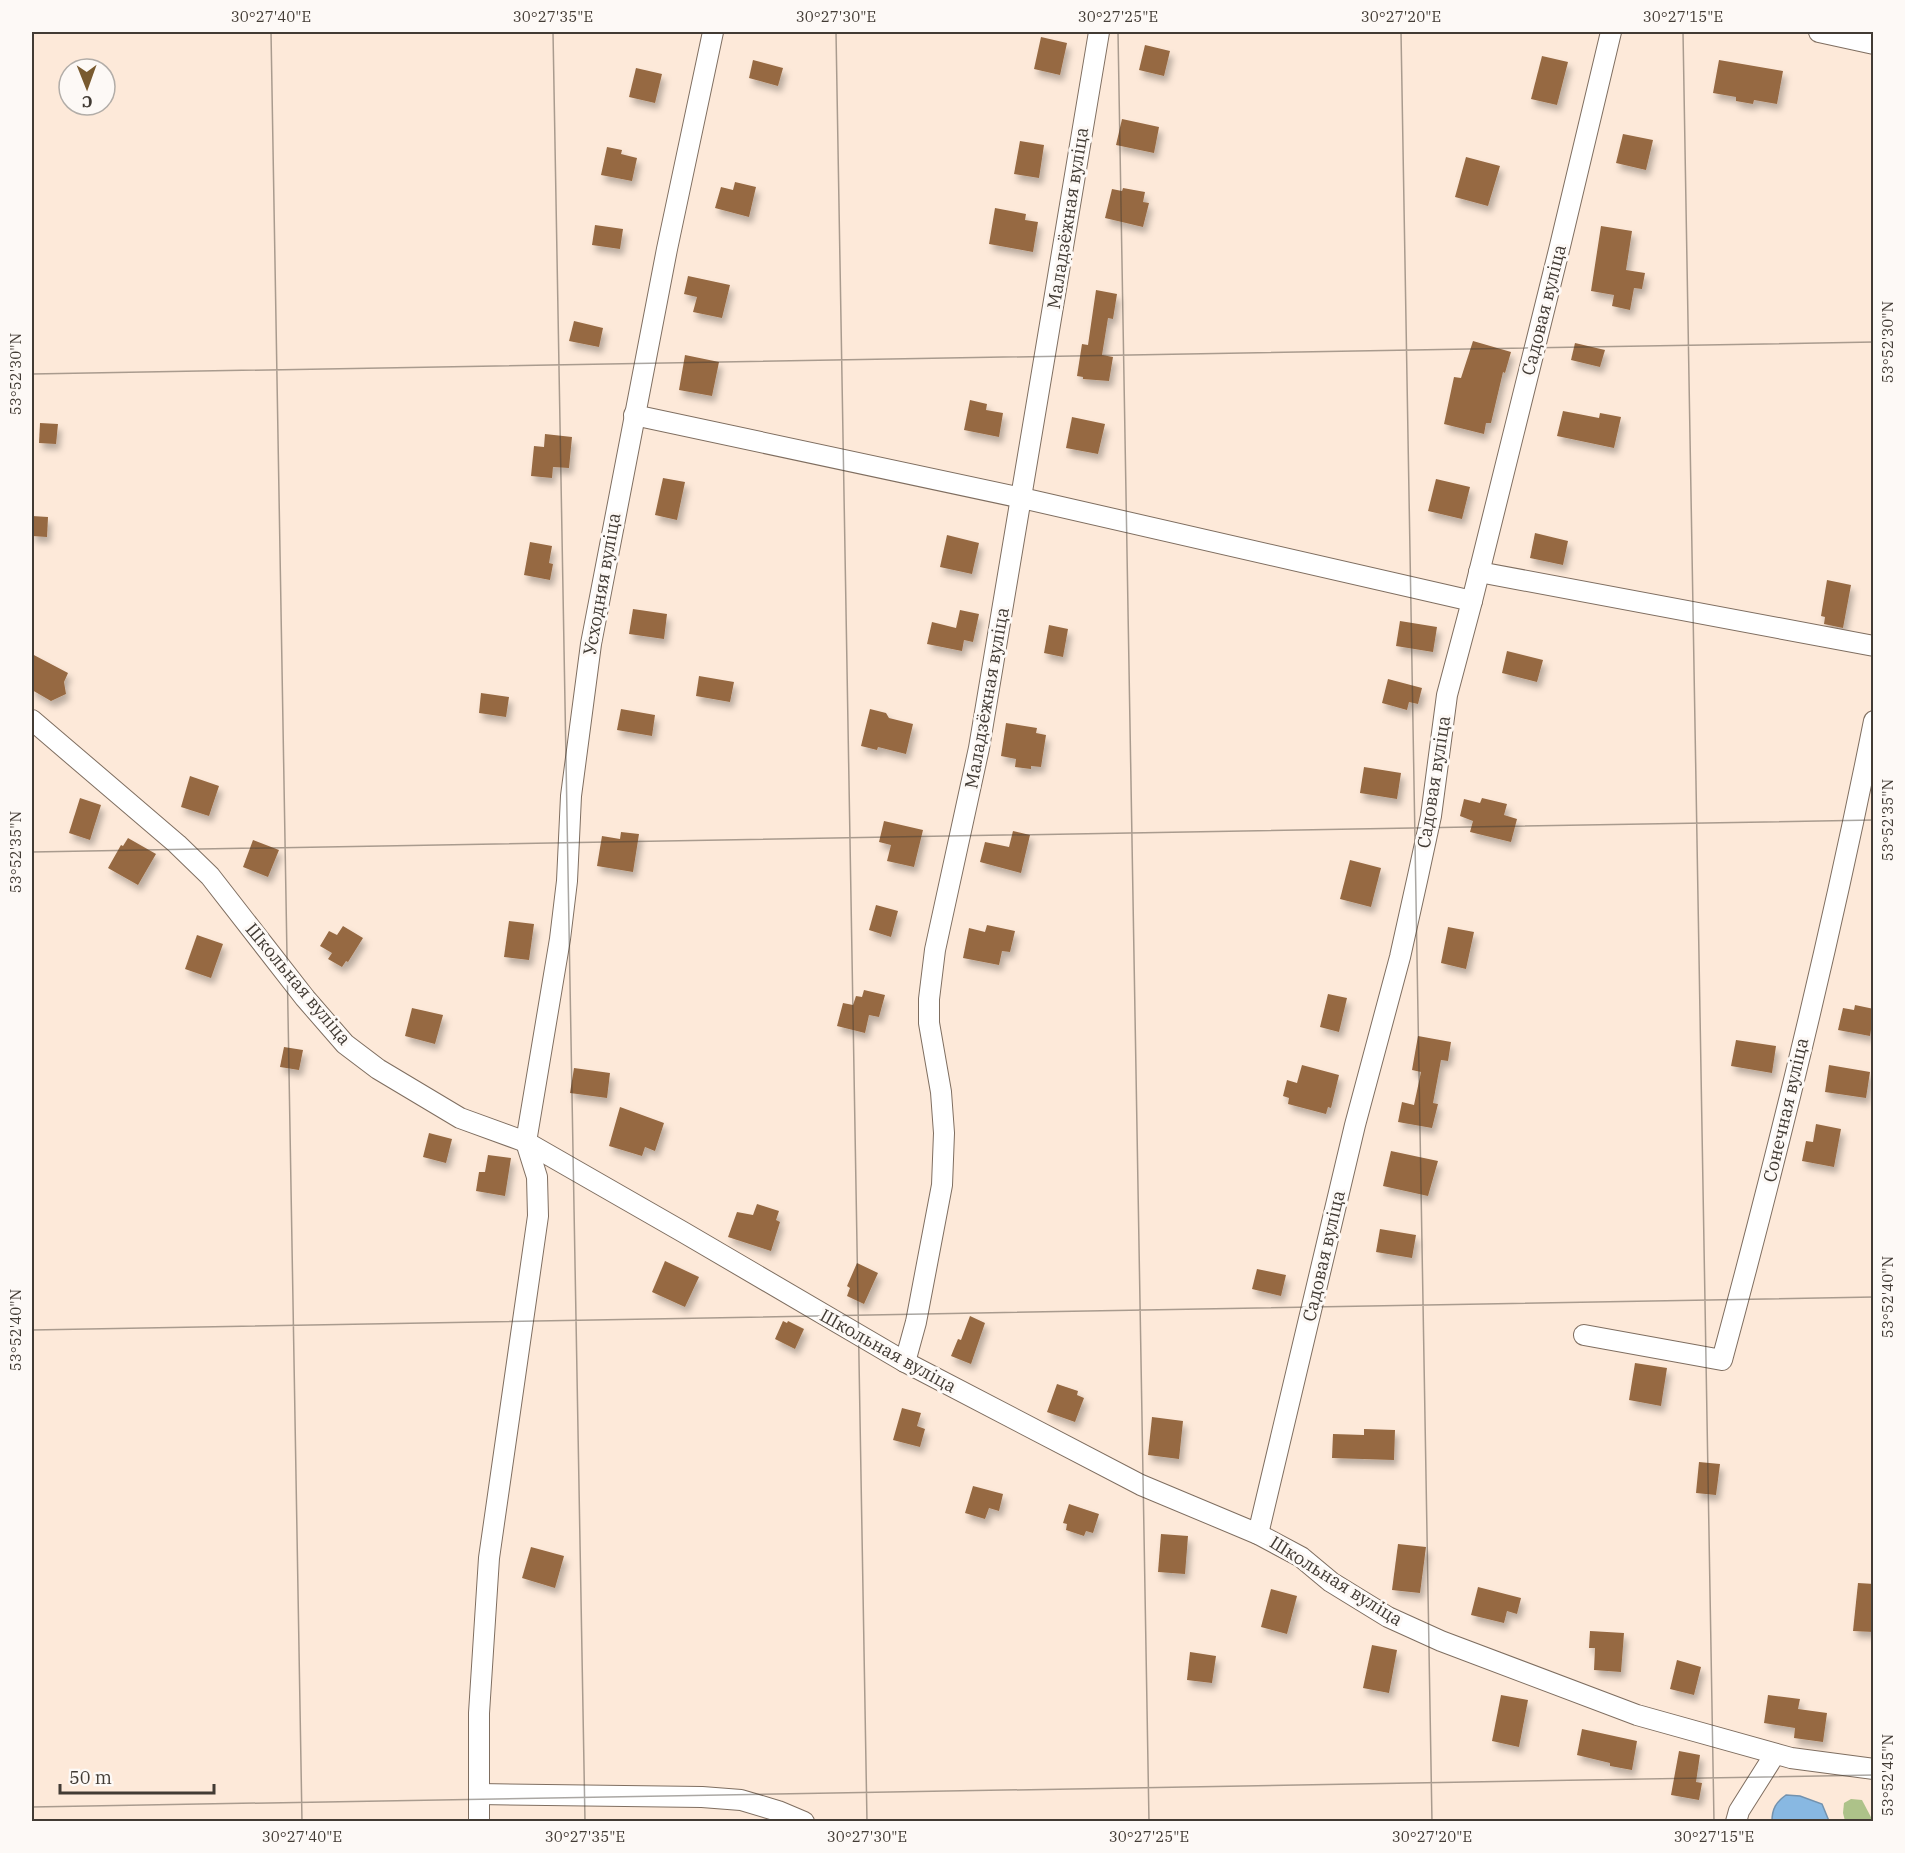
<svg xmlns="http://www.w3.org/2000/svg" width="1905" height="1853" viewBox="0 0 1905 1853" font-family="'IBM Plex Serif',serif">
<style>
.forest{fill:#adc289}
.water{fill:#88b8e2;stroke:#7392ae;stroke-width:1.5}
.building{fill:#966942;filter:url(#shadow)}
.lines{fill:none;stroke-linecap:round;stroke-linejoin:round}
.minor-casing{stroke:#7f6e60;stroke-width:22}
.minor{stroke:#fff;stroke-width:20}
.ticks{fill:none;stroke:#423b34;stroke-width:1.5;stroke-opacity:0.45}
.labels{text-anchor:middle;stroke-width:6;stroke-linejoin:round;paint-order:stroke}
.street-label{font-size:18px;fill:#423b34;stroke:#fdf9f6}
.neatline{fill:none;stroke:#423b34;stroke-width:2}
.ticks-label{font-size:15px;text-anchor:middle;fill:#423b34}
</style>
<defs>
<filter id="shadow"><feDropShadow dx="3.5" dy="6" stdDeviation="3" flood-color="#0004"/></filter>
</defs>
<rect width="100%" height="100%" fill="#fde9d9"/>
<polygon class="forest" points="1851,1799 1862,1800 1873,1821 1845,1821 1843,1813 1844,1803"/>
<path class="water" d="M1786,1795L1800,1796L1822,1804L1829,1821H1772C1772,1809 1776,1802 1786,1795Z"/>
<g class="building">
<polygon points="1041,37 1067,43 1060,75 1034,69"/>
<polygon points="1145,45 1170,51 1164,76 1139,70"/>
<polygon points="1542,56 1568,62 1557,105 1531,99"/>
<polygon points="753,60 783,68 778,86 749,78"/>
<polygon points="1719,60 1783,71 1777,104 1754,100 1753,104 1736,101 1736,97 1713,93"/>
<polygon points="636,68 662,74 655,103 629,97"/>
<polygon points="1122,119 1159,127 1154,153 1116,145"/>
<polygon points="1623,134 1653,140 1646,170 1616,163"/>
<polygon points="1020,141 1044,145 1039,178 1014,174"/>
<polygon points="607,147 622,150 621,154 637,158 632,181 601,175"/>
<polygon points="1466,157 1500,166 1488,206 1455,197"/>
<polygon points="735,182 756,187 749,217 715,208 721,187 733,190"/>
<polygon points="1123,188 1145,192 1143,202 1149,203 1143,227 1105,218 1112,189 1122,191"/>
<polygon points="995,208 1026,214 1025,220 1038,222 1033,252 989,244"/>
<polygon points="595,225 623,229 620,249 592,245"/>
<polygon points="1601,226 1632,231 1626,270 1645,273 1642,289 1634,288 1630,310 1612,306 1614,295 1591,291"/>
<polygon points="688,276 730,285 722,318 693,312 697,297 684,294"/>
<polygon points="1096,290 1117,294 1113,319 1108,318 1102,355 1113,357 1109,381 1083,379 1083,377 1077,376 1082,344 1088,345"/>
<polygon points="574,321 603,328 599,347 569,341"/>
<polygon points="1473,341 1511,352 1505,373 1503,372 1491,423 1486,423 1484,434 1444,424 1454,377 1461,378"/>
<polygon points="1575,343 1605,350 1600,367 1571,360"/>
<polygon points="685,355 719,362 712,396 679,390"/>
<polygon points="970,400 987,404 986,410 1003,413 999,437 964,430"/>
<polygon points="1563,411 1599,418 1600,413 1621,417 1614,448 1557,436"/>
<polygon points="1072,417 1105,424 1098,454 1066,448"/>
<polygon points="40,423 58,424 56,444 39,443"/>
<polygon points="545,434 572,437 569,468 553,467 552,478 531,476 534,446 544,447"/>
<polygon points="663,478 685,482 677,520 655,515"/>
<polygon points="1436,479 1470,487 1462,519 1428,511"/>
<polygon points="32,516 48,517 47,537 32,536"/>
<polygon points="1535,533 1568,541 1563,565 1530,558"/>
<polygon points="947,535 979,543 972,574 940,567"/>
<polygon points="530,542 552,546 549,563 553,564 550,580 524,575"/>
<polygon points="1827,580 1851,585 1843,628 1824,624 1825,617 1821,616"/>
<polygon points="633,609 667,614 664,639 629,634"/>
<polygon points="960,610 979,614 973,642 964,640 962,651 927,644 932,622 956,628"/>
<polygon points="1400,621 1437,627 1433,652 1396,646"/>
<polygon points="1049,625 1068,629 1063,657 1044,653"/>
<polygon points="1507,651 1543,660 1537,682 1502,673"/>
<polygon points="32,654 68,673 64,682 66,694 51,701 32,690"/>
<polygon points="699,676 734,682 730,702 696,696"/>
<polygon points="1388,679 1422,688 1418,704 1409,702 1407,710 1382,703"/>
<polygon points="481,693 509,697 506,717 479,713"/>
<polygon points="621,709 655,715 652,736 617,730"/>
<polygon points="870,709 886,713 889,718 913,724 906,754 878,747 877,750 861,746"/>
<polygon points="1006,723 1037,728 1036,733 1046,735 1041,767 1031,766 1031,769 1015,767 1016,759 1001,756"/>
<polygon points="1364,767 1401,773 1397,799 1360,793"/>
<polygon points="190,776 219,786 209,816 181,807"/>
<polygon points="80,798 101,805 90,840 69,833"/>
<polygon points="1482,798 1507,804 1504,815 1517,819 1511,842 1470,832 1473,821 1460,816 1464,799 1480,803"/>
<polygon points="884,821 923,830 914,867 887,861 891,845 879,842"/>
<polygon points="1013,831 1030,835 1021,873 980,862 985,842 1009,847"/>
<polygon points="621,832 639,834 633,872 597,866 602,836 620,839"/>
<polygon points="128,838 156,854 138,885 108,868 121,845 123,846"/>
<polygon points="253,840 279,850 268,877 243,867"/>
<polygon points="1350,860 1381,868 1371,907 1340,899"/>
<polygon points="876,905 898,911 891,937 869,930"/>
<polygon points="509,921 534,924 529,960 504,957"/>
<polygon points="987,925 1015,931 1010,952 1002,951 999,965 963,958 969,928 985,932"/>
<polygon points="343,926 363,938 348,962 346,961 342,967 328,959 332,953 320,946 329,931 337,935"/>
<polygon points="1448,927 1474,932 1466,969 1441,963"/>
<polygon points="197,935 223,944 211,978 185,969"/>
<polygon points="864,990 885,995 879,1017 869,1015 865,1033 837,1026 843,1003 853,1005 856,996 862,997"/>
<polygon points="1328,994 1347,998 1339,1032 1320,1027"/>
<polygon points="1855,1005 1874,1009 1870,1036 1838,1030 1843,1008 1854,1010"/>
<polygon points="412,1008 443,1015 435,1044 405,1036"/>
<polygon points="1418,1036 1451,1042 1448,1061 1441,1060 1433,1103 1438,1104 1432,1128 1398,1122 1402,1102 1414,1105 1421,1072 1412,1070"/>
<polygon points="1736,1040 1776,1046 1772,1073 1731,1066"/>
<polygon points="284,1047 303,1050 299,1070 280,1067"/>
<polygon points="1302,1065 1339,1075 1331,1108 1328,1107 1326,1114 1288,1104 1289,1098 1283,1096 1287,1080 1297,1083"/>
<polygon points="1829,1065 1870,1072 1866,1098 1825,1092"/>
<polygon points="574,1068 610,1073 607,1098 570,1093"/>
<polygon points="620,1107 664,1123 655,1151 645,1147 642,1156 609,1146"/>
<polygon points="1816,1124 1841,1129 1834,1167 1802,1161 1806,1141 1813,1142"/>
<polygon points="429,1133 452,1139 446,1163 423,1157"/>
<polygon points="1391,1151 1438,1161 1428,1196 1383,1186"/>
<polygon points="488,1155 511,1158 505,1196 476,1191 479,1172 485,1172"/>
<polygon points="757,1204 779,1211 776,1220 780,1222 771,1251 728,1237 737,1212 753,1215"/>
<polygon points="1380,1229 1416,1235 1412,1258 1376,1252"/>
<polygon points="665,1261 699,1277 685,1307 652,1292"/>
<polygon points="857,1263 878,1273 864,1304 847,1296 850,1288 847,1286"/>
<polygon points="1257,1269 1286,1275 1281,1296 1252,1289"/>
<polygon points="970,1316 985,1323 971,1364 951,1356 958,1339 961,1340"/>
<polygon points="783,1321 787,1323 788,1321 804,1329 795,1349 775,1339"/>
<polygon points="1635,1363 1667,1368 1661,1406 1629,1400"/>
<polygon points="1057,1384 1078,1391 1077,1395 1084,1398 1075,1422 1047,1412"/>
<polygon points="902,1408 921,1413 917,1426 925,1429 920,1447 893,1440"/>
<polygon points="1152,1417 1183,1421 1179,1459 1148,1455"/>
<polygon points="1364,1429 1395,1430 1394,1460 1332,1458 1333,1434 1364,1435"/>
<polygon points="1699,1462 1720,1464 1716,1495 1696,1493"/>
<polygon points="973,1486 1003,1494 999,1511 989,1508 985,1519 965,1513"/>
<polygon points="1069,1504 1099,1514 1093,1533 1086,1531 1084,1536 1066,1530 1067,1524 1063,1523"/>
<polygon points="1161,1534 1188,1536 1185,1574 1158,1572"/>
<polygon points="1398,1544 1426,1547 1420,1593 1392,1590"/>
<polygon points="531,1547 564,1556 555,1588 522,1578"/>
<polygon points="1858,1583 1874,1584 1874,1632 1853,1631"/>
<polygon points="1478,1587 1521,1598 1517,1614 1507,1611 1504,1623 1471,1615"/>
<polygon points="1271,1589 1297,1596 1287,1634 1261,1627"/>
<polygon points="1590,1631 1624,1633 1621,1672 1594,1670 1595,1648 1589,1648"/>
<polygon points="1372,1645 1397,1650 1389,1693 1363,1688"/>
<polygon points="1190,1652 1216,1656 1212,1683 1187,1680"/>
<polygon points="1677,1660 1701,1667 1694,1695 1670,1689"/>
<polygon points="1501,1695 1528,1700 1519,1747 1492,1741"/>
<polygon points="1768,1695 1800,1699 1798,1709 1827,1713 1823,1742 1794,1738 1795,1728 1764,1723"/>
<polygon points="1582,1729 1637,1741 1632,1770 1610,1766 1610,1763 1577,1755"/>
<polygon points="1679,1751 1700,1755 1696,1782 1702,1783 1699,1800 1671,1795"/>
</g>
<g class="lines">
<g class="minor-casing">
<g id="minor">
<polyline points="1819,32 1874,44"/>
<polyline points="634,415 1022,498 1472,601"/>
<polyline points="1479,572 1874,646"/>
<polyline points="32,720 177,844 210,876 305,998 345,1044 378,1069 460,1118 526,1142 683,1232 905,1362 1141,1485 1258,1534 1301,1557 1331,1582 1388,1617 1441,1641 1637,1715 1791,1758 1874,1769"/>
<path d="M1584,1335L1722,1360C1779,1149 1831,936 1874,721"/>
<polyline points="905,1362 916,1322 942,1185 944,1133 941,1092 929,1023 929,999 935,950 979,748 1099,32"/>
<polyline points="1258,1534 1355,1125 1400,957 1418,876 1431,816 1447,695 1472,601 1560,246 1611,32"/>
<polyline points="479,1794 702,1797 741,1800 778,1811 804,1822"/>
<polyline points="479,1822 479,1713 489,1558 538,1216 537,1177 526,1142 560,939 567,881 571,796 591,644 667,249 713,32"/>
<polyline points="1736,1822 1739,1811 1775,1754"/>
</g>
</g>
<use href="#minor" class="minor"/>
</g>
<path class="ticks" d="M271,32L302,1822M553,32L585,1822M836,32L867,1822M1118,32L1149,1822M1401,32L1432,1822M1683,32L1714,1822M32,374L1874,342M32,852L1874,820M32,1330L1874,1297M32,1807L1874,1775"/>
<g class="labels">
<g class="street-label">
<text transform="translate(1068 218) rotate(-81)" y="6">Маладзёжная вуліца</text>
<text transform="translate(1544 310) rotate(-76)" y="6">Садовая вуліца</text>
<text transform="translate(602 584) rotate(-80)" y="6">Усходняя вуліца</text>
<text transform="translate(987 698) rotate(-80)" y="6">Маладзёжная вуліца</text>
<text transform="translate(1434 782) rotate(-81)" y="6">Садовая вуліца</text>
<text transform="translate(298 984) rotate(50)" y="6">Школьная вуліца</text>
<text transform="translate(1786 1110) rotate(-77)" y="6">Сонечная вуліца</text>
<text transform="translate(1324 1256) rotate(-77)" y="6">Садовая вуліца</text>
<text transform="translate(888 1351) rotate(29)" y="6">Школьная вуліца</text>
<text transform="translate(1336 1581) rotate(32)" y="6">Школьная вуліца</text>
</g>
</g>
<rect width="1905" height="1853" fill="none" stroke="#fdf9f6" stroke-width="66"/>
<g transform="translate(87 87) rotate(179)"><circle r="28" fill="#fdf9f6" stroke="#b2ada8" stroke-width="1.5"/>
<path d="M0-4.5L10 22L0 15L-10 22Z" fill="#795a2f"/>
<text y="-9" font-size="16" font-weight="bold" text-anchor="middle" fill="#423b34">С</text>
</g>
<path d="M60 1784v9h154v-9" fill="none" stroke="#423b34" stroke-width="3"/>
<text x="69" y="1784" font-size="18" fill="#423b34" stroke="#fdf9f6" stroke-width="4.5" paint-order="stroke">50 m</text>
<rect x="33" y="33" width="1839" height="1787" class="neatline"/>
<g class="ticks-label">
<text x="271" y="22">30°27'40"E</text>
<text x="553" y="22">30°27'35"E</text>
<text x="836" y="22">30°27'30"E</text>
<text x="1118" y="22">30°27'25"E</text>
<text x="1401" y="22">30°27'20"E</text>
<text x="1683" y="22">30°27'15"E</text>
<text transform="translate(1888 342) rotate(-90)" y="5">53°52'30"N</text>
<text transform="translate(16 374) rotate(-90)" y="5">53°52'30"N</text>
<text transform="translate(1888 820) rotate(-90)" y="5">53°52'35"N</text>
<text transform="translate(16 852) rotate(-90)" y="5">53°52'35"N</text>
<text transform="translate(1888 1297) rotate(-90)" y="5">53°52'40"N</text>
<text transform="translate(16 1330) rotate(-90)" y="5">53°52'40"N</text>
<text transform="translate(1888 1775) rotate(-90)" y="5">53°52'45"N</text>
<text x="302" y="1842">30°27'40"E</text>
<text x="585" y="1842">30°27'35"E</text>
<text x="867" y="1842">30°27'30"E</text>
<text x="1149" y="1842">30°27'25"E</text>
<text x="1432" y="1842">30°27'20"E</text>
<text x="1714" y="1842">30°27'15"E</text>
</g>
</svg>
